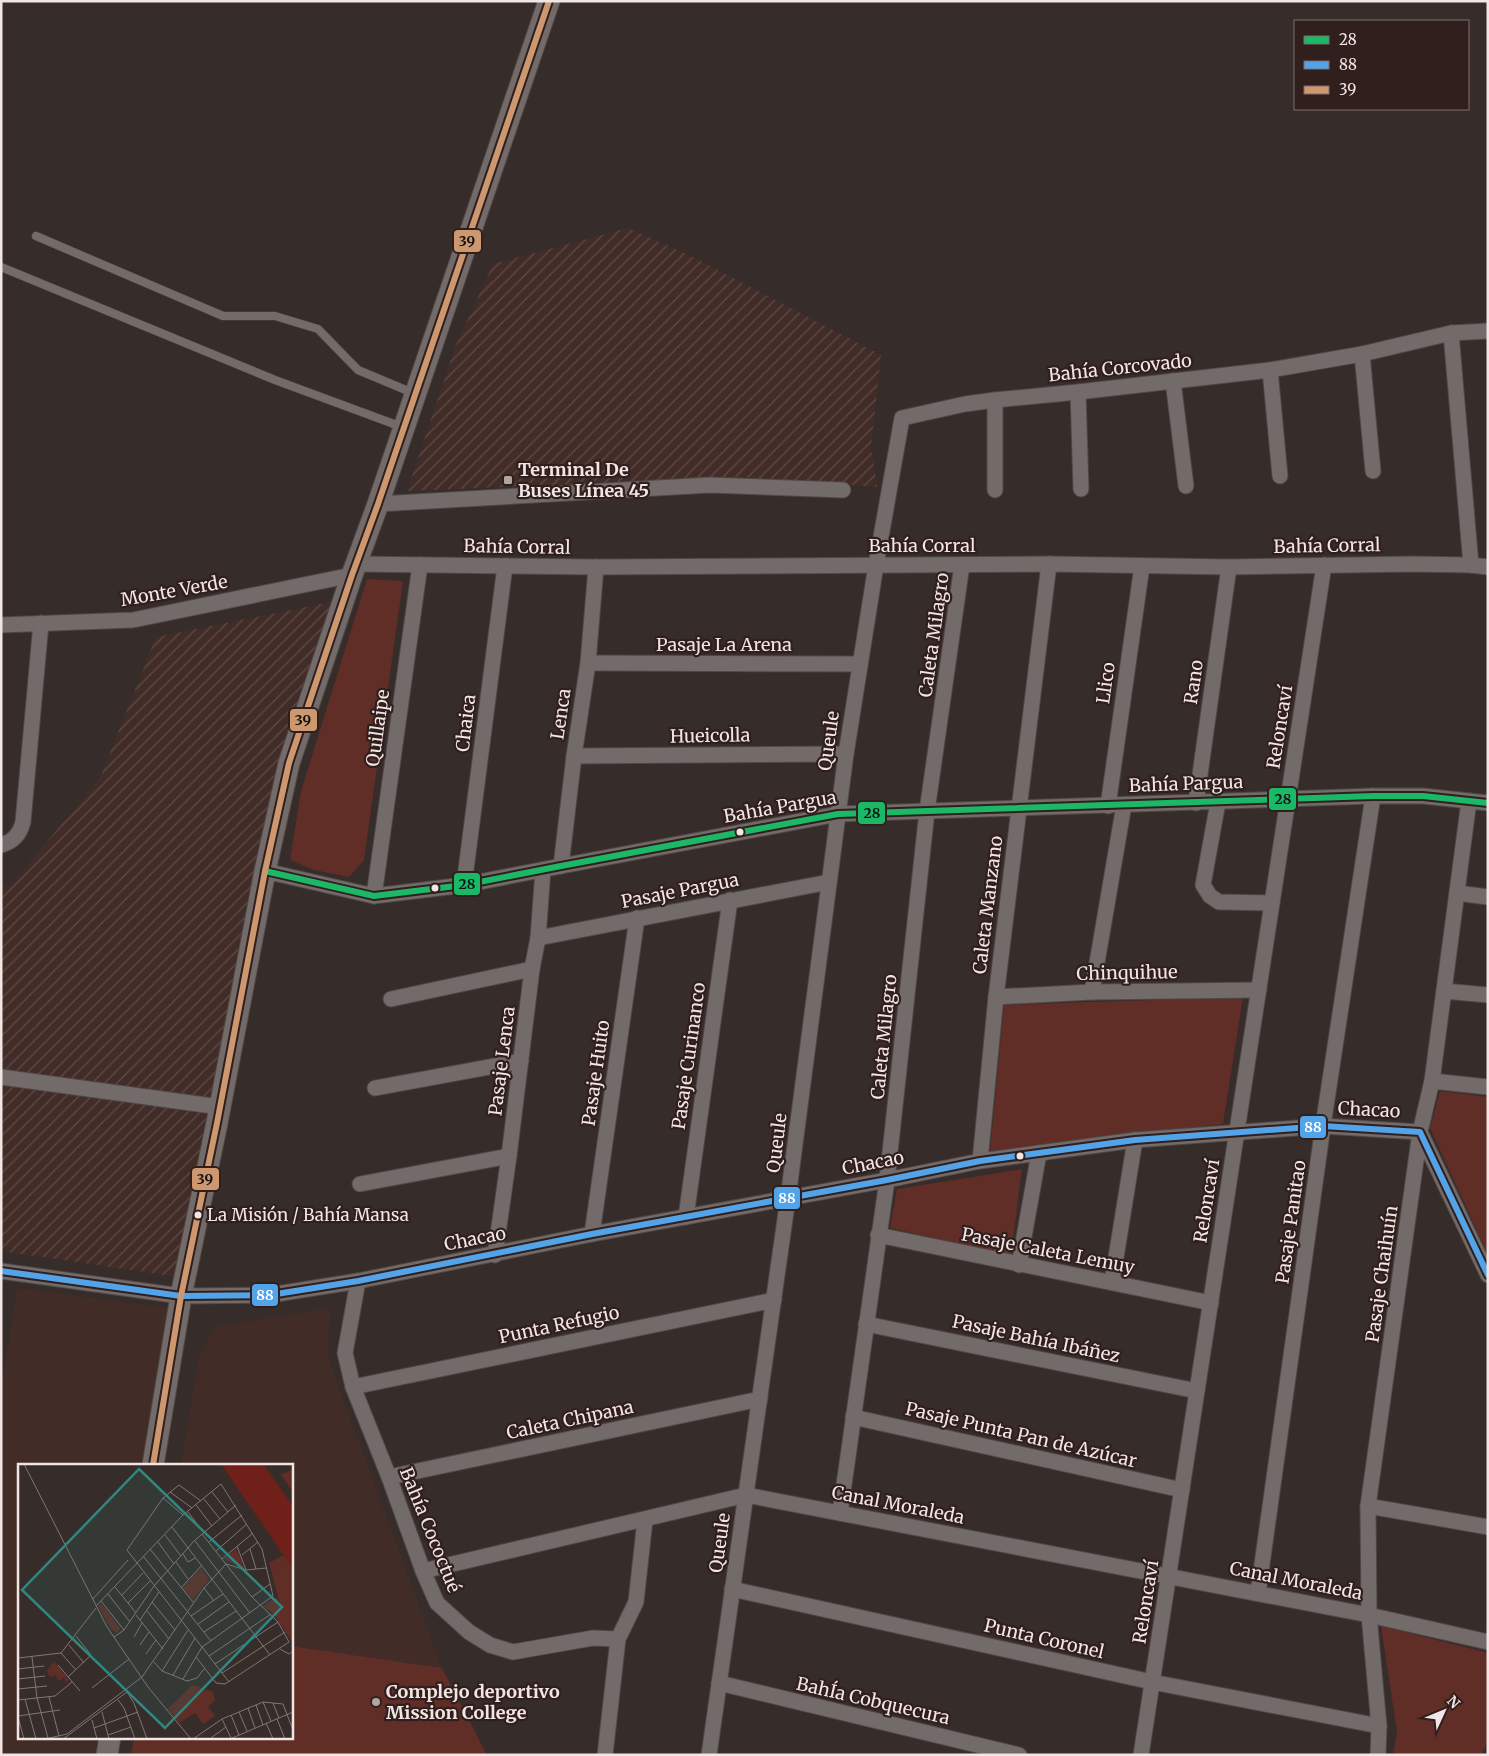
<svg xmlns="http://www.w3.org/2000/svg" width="1489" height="1756" viewBox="0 0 1489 1756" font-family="Merriweather,serif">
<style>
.built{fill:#422c28}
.industrial{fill:url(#industrial-furrows)}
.green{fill:#602d27}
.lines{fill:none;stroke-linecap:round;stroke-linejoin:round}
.lane-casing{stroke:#504846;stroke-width:9}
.street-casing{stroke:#504846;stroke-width:17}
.secondary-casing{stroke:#504846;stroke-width:23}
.lane{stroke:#726b6a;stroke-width:8}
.street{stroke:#726b6a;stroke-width:15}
.secondary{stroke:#726b6a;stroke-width:21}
.bus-1-casing{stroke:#301f1d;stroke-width:10}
.bus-2-casing{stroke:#301f1d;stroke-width:10}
.bus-3-casing{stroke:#301f1d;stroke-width:10}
.bus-1{stroke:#1ab867;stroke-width:6}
.bus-2{stroke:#53a3e8;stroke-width:6}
.bus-3{stroke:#cd976f;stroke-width:6}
.poi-dot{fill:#b0a5a3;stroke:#301f1d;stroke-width:2}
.bus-dot{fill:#f2e6e4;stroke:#301f1d;stroke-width:2}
.labels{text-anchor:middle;stroke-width:4.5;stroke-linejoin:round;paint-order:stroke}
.bus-label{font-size:17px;fill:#f2e6e4;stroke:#301f1d;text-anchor:start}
.street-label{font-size:18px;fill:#f2e6e4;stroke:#301f1d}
.poi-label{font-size:18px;font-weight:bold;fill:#f2e6e4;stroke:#301f1d;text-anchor:start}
.inset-road{fill:none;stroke:#817674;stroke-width:1}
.view{fill:#318780;fill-opacity:0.15;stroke:#318780;stroke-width:2.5}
.inset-edge{fill:none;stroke:#f2e6e4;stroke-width:2.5}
.line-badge{stroke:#301f1d;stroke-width:2}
.badge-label{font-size:14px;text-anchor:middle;font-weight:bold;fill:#fff}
.pale-badge-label{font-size:14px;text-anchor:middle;font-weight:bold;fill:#111}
</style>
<defs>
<pattern id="industrial-furrows" width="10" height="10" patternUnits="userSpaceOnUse" patternTransform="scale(1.25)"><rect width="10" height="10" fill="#422c28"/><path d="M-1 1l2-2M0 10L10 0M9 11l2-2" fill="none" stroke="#5e4b47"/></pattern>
</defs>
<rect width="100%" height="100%" fill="#362c2a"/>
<g class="built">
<polygon points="17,1288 170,1308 144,1465 19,1465 19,1737 98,1737 95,1755 1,1755 1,1381 4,1370"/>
<polygon points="330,1308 328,1357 442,1668 291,1646 291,1465 181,1465 199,1357 215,1327"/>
</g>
<g class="industrial">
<polygon points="628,228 689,255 881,355 871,447 877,487 740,477 407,491 455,347 493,264"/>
<polygon points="336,601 179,1277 1,1251 1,885 10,886 100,778 156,637"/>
</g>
<g class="green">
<polygon points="367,579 403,581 364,860 349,877 314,870 290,860 301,791"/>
<polygon points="1243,997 1223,1124 990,1151 1004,1005"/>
<polygon points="1440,1091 1488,1097 1488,1255 1430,1128"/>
<polygon points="1022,1169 1011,1255 890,1228 897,1189"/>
<polygon points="1381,1626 1488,1653 1488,1741 1481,1755 1393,1755 1397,1732"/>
<polygon points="291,1646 442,1668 487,1755 131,1755 134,1737 291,1737"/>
</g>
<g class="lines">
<g class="lane-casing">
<g id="lane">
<polyline points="36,236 223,316 275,316 318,329 358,370 413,393"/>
<polyline points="1,267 275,380 402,427"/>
</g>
</g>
<g class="street-casing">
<g id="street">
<polyline points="1451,333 1471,565"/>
<polyline points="1362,354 1373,471"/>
<polyline points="1270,370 1280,476"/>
<polyline points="1173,381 1186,486"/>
<polyline points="1078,392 1081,489"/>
<polyline points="995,400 995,490"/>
<polyline points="378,504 710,485 843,490"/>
<polyline points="356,564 596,567 1049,564 1229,567 1412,564 1471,565 1488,567"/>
<polyline points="1,625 133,620 352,575"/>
<polyline points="588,663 860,664"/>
<polyline points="574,756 846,754"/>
<polyline points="1218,802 1203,885 1210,896 1219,902 1272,903"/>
<polyline points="1196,803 1229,567"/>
<polyline points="1108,806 1142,566"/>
<path d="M1,845C13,842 20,834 23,822L41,623"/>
<polyline points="561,866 574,756 588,663 596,567"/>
<polyline points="265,871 374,896 464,885 561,866 838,814 1373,796 1423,796 1488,803"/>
<polyline points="464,885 505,566"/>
<polyline points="1457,893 1488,897"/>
<polyline points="374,896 420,565"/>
<polyline points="538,938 829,882"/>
<polyline points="1444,991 1488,995"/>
<polyline points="1092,992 1124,805"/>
<polyline points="996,997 1092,992 1259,990"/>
<polyline points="391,999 532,969"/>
<polyline points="1,1077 220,1107"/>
<polyline points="1432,1081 1488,1087"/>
<polyline points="375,1088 521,1061"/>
<polyline points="980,1161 996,997 1049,564"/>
<polyline points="360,1184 509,1156"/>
<polyline points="686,1217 730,900"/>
<polyline points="592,1234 637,918"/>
<polyline points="878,1235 1211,1303"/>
<polyline points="495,1255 509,1156 532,969 538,938 543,870"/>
<polyline points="1019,1265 1039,1153"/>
<polyline points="1,1271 181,1296 270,1295 358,1281 592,1234 887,1180 980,1161 1039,1153 1135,1140 1323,1126 1420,1132 1488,1275"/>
<polyline points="358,1281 345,1353 353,1387 389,1477 423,1571 437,1603 469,1632 490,1645 513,1652 593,1638 618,1639"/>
<polyline points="1112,1282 1135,1140"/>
<polyline points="866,1324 1197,1391"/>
<polyline points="353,1387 774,1300"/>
<polyline points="853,1417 1182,1490"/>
<polyline points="389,1477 760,1399"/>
<polyline points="1368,1506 1488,1527"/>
<polyline points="840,1513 887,1180 927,811 962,565"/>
<polyline points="423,1571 746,1495 1369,1615 1488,1642"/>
<polyline points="732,1589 1152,1682 1379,1726"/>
<polyline points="1258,1593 1323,1126 1373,796"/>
<polyline points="719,1683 1019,1755"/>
<polyline points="605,1755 618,1639 636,1602 645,1520"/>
<polyline points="709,1755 788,1198 846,754 876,565 902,418 965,404 995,400 1078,392 1270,370 1362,354 1451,333 1488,331"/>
<polyline points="1141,1755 1324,565"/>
<polyline points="1378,1755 1379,1726 1369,1615 1368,1506 1420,1132 1432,1081 1469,801"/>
</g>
</g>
<g class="secondary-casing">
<g id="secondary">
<polyline points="153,1465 181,1296 217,1123 265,871 289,763 352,575 378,504 549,1"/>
<polyline points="107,1755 110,1737"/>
</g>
</g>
<use href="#lane" class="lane"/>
<use href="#street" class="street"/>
<use href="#secondary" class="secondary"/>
<g class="bus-1-casing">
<polyline id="bus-1" points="265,871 374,896 464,885 561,866 838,814 1373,796 1423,796 1488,803"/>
</g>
<g class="bus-2-casing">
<polyline id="bus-2" points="1,1271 181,1296 270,1295 358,1281 592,1234 887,1180 980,1161 1039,1153 1135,1140 1323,1126 1420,1132 1488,1275"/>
</g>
<g class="bus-3-casing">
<polyline id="bus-3" points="153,1465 181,1296 217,1123 265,871 289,763 352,575 378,504 549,1"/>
</g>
<use href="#bus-1" class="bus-1"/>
<use href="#bus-2" class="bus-2"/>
<use href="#bus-3" class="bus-3"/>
</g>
<g class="poi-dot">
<rect x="503" y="475" width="10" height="10" rx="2.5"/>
<circle cx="376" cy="1702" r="5"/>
</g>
<g class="bus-dot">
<circle cx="740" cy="832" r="4.5"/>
<circle cx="435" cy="888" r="4.5"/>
<circle cx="1020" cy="1156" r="4.5"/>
<circle cx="198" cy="1215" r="4.5"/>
</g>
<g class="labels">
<g class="bus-label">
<text x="207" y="1221">La Misión / Bahía Mansa</text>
</g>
<g class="street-label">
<text transform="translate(1120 368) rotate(-6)" y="6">Bahía Corcovado</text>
<text x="922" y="552">Bahía Corral</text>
<text transform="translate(1327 546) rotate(-1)" y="6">Bahía Corral</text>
<text transform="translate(517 547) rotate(1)" y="6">Bahía Corral</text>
<text transform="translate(174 591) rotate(-10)" y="6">Monte Verde</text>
<text transform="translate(934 635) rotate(-82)" y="6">Caleta Milagro</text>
<text x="724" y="651">Pasaje La Arena</text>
<text transform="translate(1194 682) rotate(-82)" y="6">Rano</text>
<text transform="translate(1106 683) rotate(-82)" y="6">Llico</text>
<text transform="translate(561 714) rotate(-82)" y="6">Lenca</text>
<text transform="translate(466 723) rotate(-83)" y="6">Chaica</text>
<text transform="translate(1280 727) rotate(-81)" y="6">Reloncaví</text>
<text transform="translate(378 728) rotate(-82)" y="6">Quillaipe</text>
<text transform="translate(710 736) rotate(-1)" y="6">Hueicolla</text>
<text transform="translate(829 741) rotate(-82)" y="6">Queule</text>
<text transform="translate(1186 784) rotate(-2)" y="6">Bahía Pargua</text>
<text transform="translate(780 807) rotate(-10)" y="6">Bahía Pargua</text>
<text transform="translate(680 891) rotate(-11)" y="6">Pasaje Pargua</text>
<text transform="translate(988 905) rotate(-83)" y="6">Caleta Manzano</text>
<text transform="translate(1127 973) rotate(-1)" y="6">Chinquihue</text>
<text transform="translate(884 1037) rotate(-84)" y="6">Caleta Milagro</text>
<text transform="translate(689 1056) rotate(-82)" y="6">Pasaje Curinanco</text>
<text transform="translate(502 1061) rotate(-83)" y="6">Pasaje Lenca</text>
<text transform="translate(596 1073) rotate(-82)" y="6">Pasaje Huito</text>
<text transform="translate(1369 1110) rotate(3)" y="6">Chacao</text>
<text transform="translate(777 1143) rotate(-83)" y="6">Queule</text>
<text transform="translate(873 1163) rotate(-11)" y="6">Chacao</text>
<text transform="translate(1207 1201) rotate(-81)" y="6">Reloncaví</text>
<text transform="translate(1291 1222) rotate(-82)" y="6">Pasaje Panitao</text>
<text transform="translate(475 1239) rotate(-11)" y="6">Chacao</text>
<text transform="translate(1048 1251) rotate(11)" y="6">Pasaje Caleta Lemuy</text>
<text transform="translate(1382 1274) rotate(-82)" y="6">Pasaje Chaihuín</text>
<text transform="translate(559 1325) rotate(-12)" y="6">Punta Refugio</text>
<text transform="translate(1036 1339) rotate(12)" y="6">Pasaje Bahía Ibáñez</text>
<text transform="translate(570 1420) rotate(-12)" y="6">Caleta Chipana</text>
<text transform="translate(1021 1435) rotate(13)" y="6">Pasaje Punta Pan de Azúcar</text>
<text transform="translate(898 1505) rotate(11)" y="6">Canal Moraleda</text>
<text transform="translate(430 1530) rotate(68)" y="6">Bahía Cococtué</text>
<text transform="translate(720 1543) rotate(-82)" y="6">Queule</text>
<text transform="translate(1296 1581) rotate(11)" y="6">Canal Moraleda</text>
<text transform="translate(1146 1602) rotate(-81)" y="6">Reloncaví</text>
<text transform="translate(1044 1639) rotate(13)" y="6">Punta Coronel</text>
<text transform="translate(873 1701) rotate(13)" y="6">BahÍa Cobquecura</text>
</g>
<g class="poi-label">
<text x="518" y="476">Terminal De<tspan x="518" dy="21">Buses Línea 45</tspan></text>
<text x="386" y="1698">Complejo deportivo<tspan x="386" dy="21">Mission College</tspan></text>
</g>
</g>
<g transform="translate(18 1464)">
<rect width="275" height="275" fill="#362c2a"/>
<path d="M275,5V28L263,11ZM218,85L222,93L226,105L206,95ZM183,104L191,115L175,136L164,124ZM259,133L275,170V179L255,149L245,142ZM83,139L102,164L99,169L92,164L80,142ZM36,197L51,216L48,219L46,214L40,217L38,211L32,213L29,207ZM174,221L195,228L197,237L190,242L197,252L185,260L177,249L161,259L150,245Z" fill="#602d27"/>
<path d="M265,91L275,104V170L265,151L251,99Z" fill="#602d27"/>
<path d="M203,0H245L275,42V105Z" fill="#6e2019"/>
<path class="inset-road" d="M6,0L89,163L130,223L173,275M152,28L174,44M194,28L210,48M145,34L165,51M186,35L202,55M183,37L161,21L145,34L109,86L211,218M178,41L194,62M170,48L186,69M154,63L252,191M184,70L234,133L260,158L271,178M147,71L163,92M177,77L232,149M140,78L156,100M191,78L224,51M219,82L228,106M132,85L175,138M232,85L238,105M198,87L229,60M165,90L170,98L177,94M224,91L240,78M125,92L193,177M204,95L235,69M158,98L170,115M97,123L118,149M163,124L183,102M186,124L196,137M90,130L112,158M104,131L125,109M234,133L252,120M75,135L110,96M83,137L106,166M134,138L157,166M110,139L132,117M78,142L165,51L203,20L244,85L255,132L184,183L165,215M129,147L151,175M118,151L145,185M173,152L205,130M122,156L141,128M180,160L211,138M186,168L218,147M96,173L106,166L136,122L176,77L218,41M116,173L124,159M51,181L66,199M122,181L131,168M262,185L271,190L275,187M43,189L58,206M128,190L138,176M191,192L253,150M14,193L19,234L30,274M178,193L198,219L207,220L271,178M0,194L43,189L78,144M136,198L144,207L169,217L179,214L186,205M197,200L260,158M40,201L62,227M0,205L26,202M144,207L170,166M204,209L267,168M155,211L177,174M50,213L73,191L58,172M0,215L27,212M74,224L111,195M0,225L29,222M109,228L116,239L129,275M31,233L41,272M7,235L18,275M0,236L37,232L54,218M100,236L106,244L117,275M245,238L253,257M255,239L261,254M238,241L245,261M230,244L237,264M84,248L91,275M221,248L229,267M213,251L221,271M0,252L42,246M0,253L6,275M204,255L213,274M259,255L267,275M74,256L79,275M248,259L255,275M76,264L120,248M90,271L113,263M193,274L208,263M27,275L49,270L124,213L186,124L208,100L228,106L248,104M45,275L109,228M175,275L204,255L245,238L265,240L275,266M212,275L275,248"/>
<path class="view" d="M121,5L264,143L147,264L4,126Z"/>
<rect width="275" height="275" class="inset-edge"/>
</g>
<g class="line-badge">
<rect x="453" y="229" width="29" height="24" rx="5" fill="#cd976f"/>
<rect x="289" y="708" width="29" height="24" rx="5" fill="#cd976f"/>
<rect x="1268" y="787" width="29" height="24" rx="5" fill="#1ab867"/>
<rect x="857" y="801" width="29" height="24" rx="5" fill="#1ab867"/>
<rect x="453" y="872" width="28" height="24" rx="5" fill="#1ab867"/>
<rect x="1299" y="1115" width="28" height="24" rx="5" fill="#53a3e8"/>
<rect x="191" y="1167" width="29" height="24" rx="5" fill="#cd976f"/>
<rect x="773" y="1186" width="28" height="24" rx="5" fill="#53a3e8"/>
<rect x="251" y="1283" width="28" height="24" rx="5" fill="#53a3e8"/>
</g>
<g class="badge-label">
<text x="1313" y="1132">88</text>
<text x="787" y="1203">88</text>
<text x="265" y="1300">88</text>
</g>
<g class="pale-badge-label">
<text x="467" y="246">39</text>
<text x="303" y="725">39</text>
<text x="1283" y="804">28</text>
<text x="872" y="818">28</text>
<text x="467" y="889">28</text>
<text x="205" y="1184">39</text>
</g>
<rect width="1489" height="1756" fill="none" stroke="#f2e6e4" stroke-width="5"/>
<rect x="1294" y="20" width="175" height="90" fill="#301f1d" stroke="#7e6f6d"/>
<rect x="1304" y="36" width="25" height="8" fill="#1ab867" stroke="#7e6f6d"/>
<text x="1339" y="45" font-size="15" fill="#f2e6e4">28</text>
<rect x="1304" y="61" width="25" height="8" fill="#53a3e8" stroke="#7e6f6d"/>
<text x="1339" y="70" font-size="15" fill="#f2e6e4">88</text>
<rect x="1304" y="86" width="25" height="8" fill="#cd976f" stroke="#7e6f6d"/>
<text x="1339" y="95" font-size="15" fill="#f2e6e4">39</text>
<g transform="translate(1444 1711) rotate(46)" stroke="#301f1d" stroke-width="4" paint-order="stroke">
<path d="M0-4L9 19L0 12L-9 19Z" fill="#f2e6e4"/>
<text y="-8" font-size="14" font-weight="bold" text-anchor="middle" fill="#f2e6e4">N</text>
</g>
</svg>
